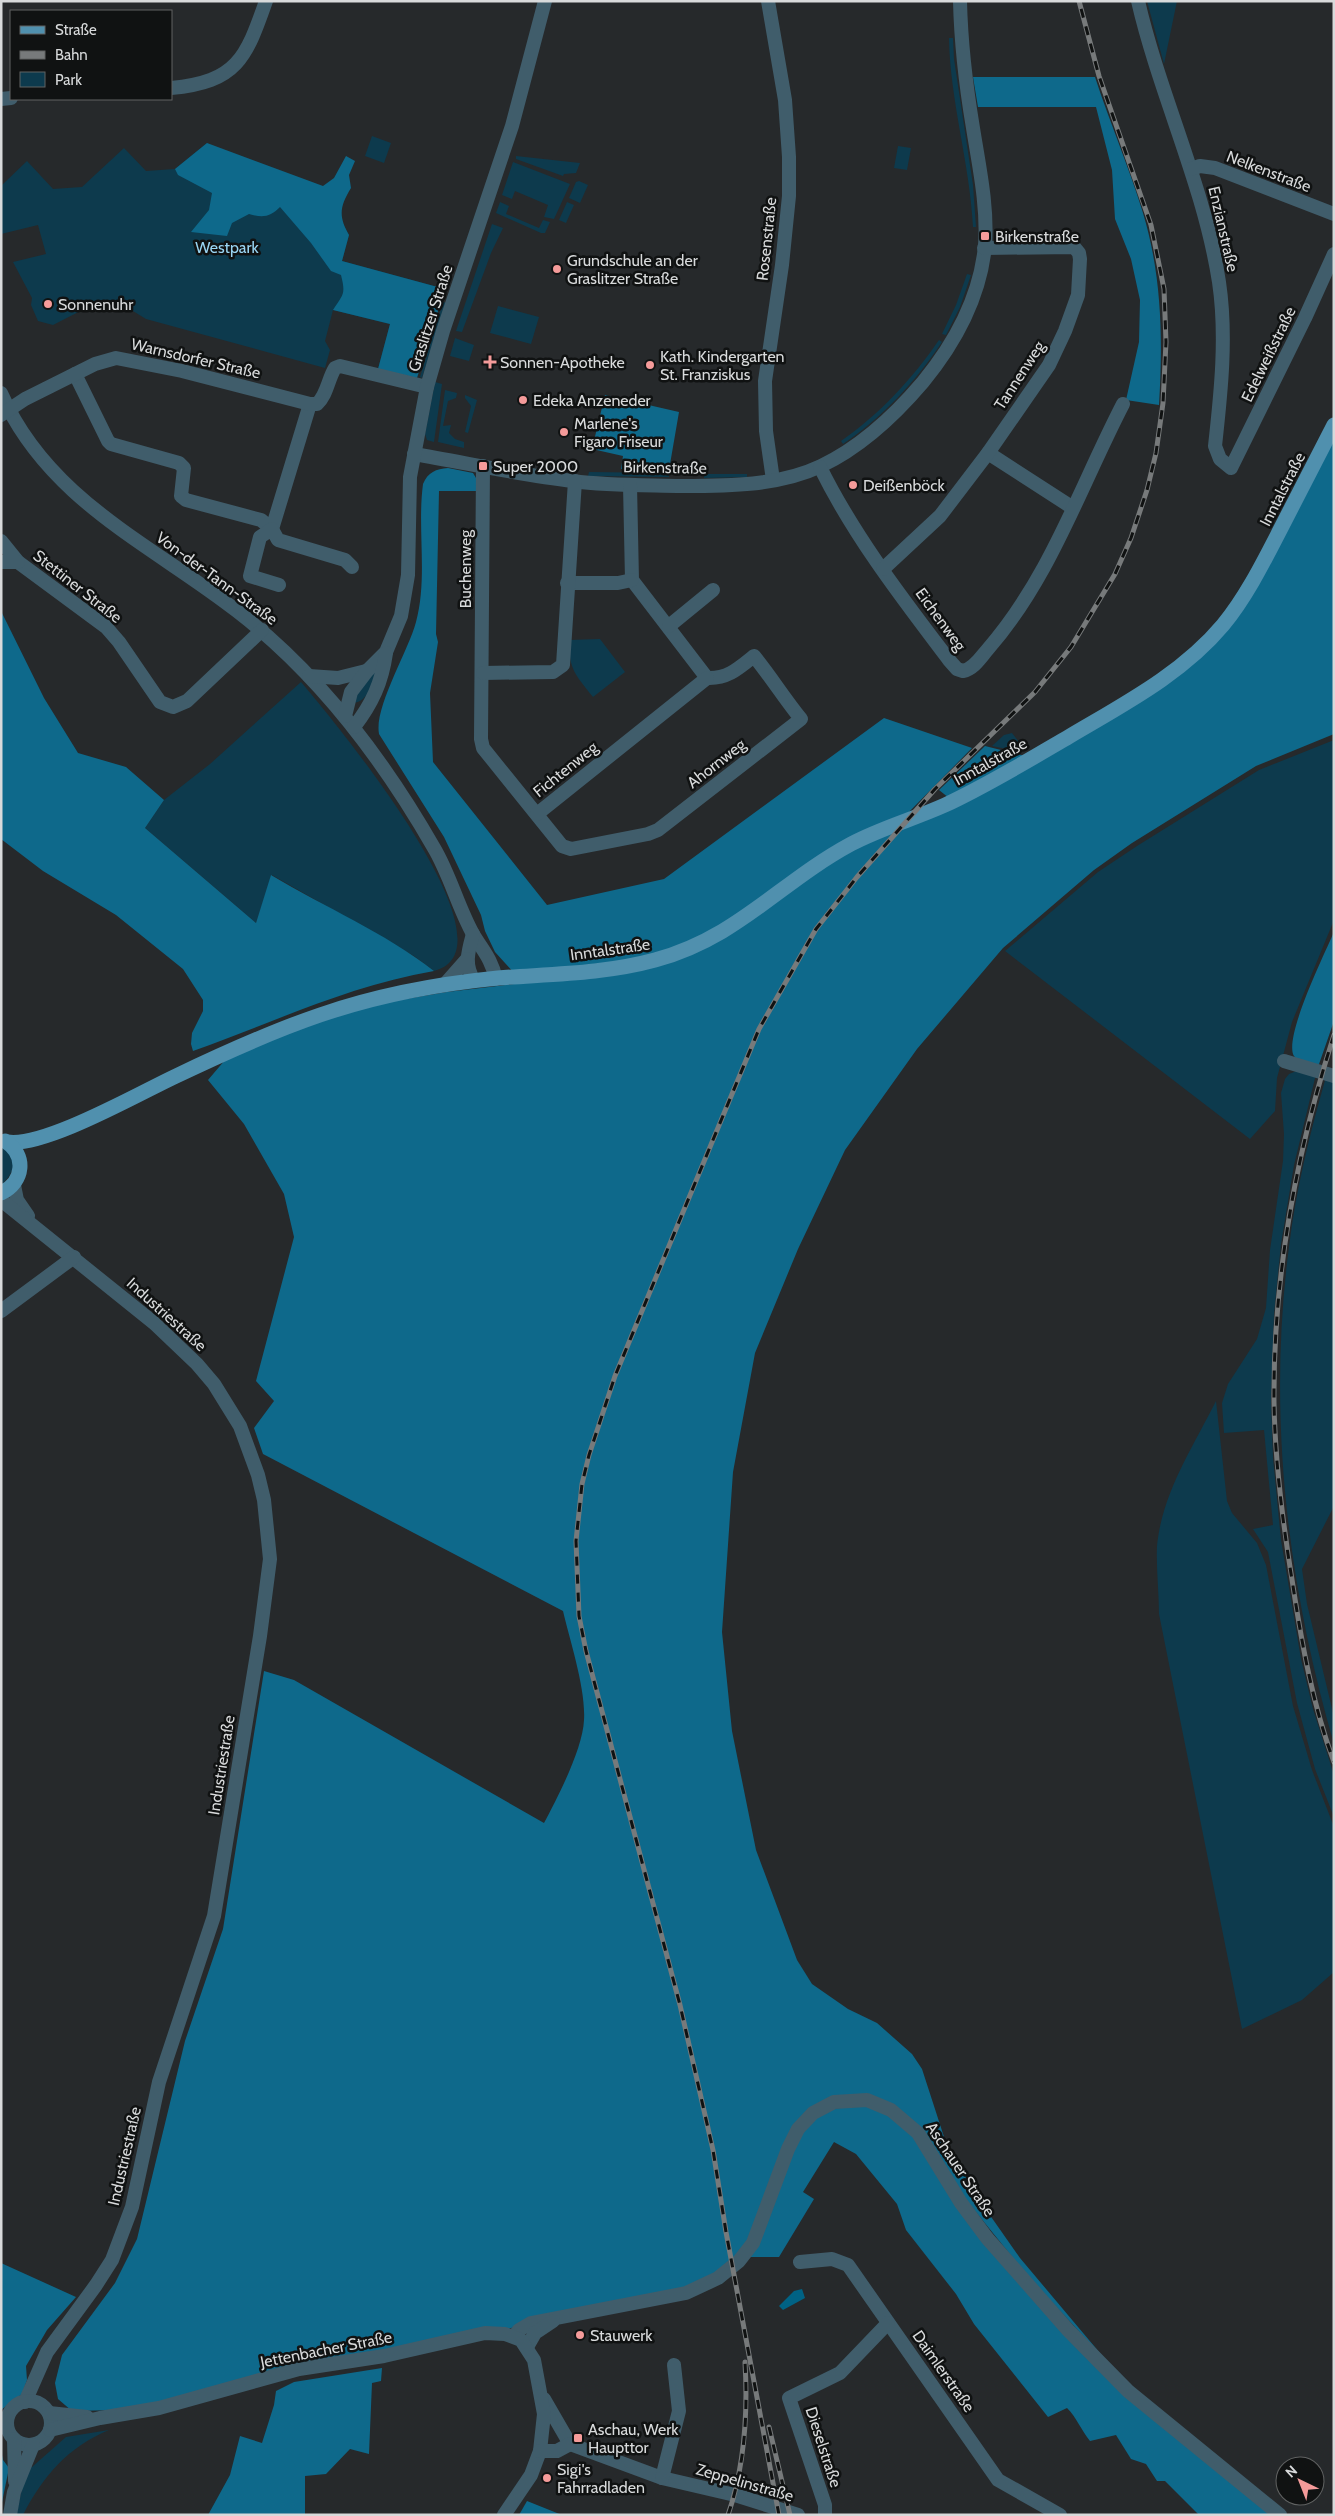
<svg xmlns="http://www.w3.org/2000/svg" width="1335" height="2516" viewBox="0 0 1335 2516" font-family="Cabin,sans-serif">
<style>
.green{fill:#0d3a4d}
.forest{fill:#0e698b}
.water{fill:#006284}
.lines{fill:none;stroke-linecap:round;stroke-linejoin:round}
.minor{stroke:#405d6b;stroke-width:14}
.major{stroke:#5090ae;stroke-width:15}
.rail-casing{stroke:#777a7b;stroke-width:5}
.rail{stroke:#101212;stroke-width:3;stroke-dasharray:9;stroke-linecap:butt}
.poi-dot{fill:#f59b9a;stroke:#101212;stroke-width:2}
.labels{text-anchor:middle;stroke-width:5;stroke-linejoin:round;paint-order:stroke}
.street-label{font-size:16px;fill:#d8dadb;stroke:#101212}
.poi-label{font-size:16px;fill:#d8dadb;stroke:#101212;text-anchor:start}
.park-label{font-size:16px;fill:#99d5f3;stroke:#101212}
</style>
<rect width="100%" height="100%" fill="#26292b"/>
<g class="green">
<polygon points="1147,1 1177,1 1164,64"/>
<path d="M949,38H953L954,59L973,185L976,227H973C970,164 950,101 949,38Z"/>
<polygon points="372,136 391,143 384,163 365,156"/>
<polygon points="207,143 341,220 349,235 342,261 445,289 378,369 390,324 333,310 325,341 330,350 325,368 146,319 133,311 100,301 53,325 38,321 31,305 32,298 13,262 46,254 38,225 1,234 1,186 27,161 53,189 82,187 124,148 146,171 175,169"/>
<polygon points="898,146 911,148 907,170 894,168"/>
<polygon points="516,156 580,163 576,173 564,174 563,176 516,159"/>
<polygon points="513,162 570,184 554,219 544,217 548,205 515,191 512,199 502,195"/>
<polygon points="579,181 588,185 580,203 569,198 576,182"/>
<polygon points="500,202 509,206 506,214 539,228 543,220 550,222 545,233 541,233 496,213"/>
<polygon points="567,202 574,205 566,223 559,220"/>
<polygon points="492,224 503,228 491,253 462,332 456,331"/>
<polygon points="967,274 971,275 960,307 946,335 942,334 956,305"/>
<polygon points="443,302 446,303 422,378 420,377"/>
<polygon points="498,306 539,317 531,344 490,333"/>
<polygon points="455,338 474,345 469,361 450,356"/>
<path d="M939,340L942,342C916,381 882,418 843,444L841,441C879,415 913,378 939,340Z"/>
<polygon points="435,382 442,384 434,442 427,440 425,434"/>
<polygon points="445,390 457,393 456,398 448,401 443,426 451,425 449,433 455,439 464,442 464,448 438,442"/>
<polygon points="465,395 477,400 468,433 465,432 471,406 465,398"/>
<polygon points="589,472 669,473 669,477 588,476"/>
<polygon points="704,474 747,474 747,477 704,478"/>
<path d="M600,639L625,672L593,697C575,674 569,670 569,640Z"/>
<path d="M378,668C373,681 369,702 353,703L356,694Z"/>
<path d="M301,682C329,715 524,948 434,971L414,956L272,875L256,923L145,828L164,800L210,764Z"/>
<polygon points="1012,733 1022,746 1016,751 992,746 1004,735"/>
<polygon points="1334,740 1334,920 1292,1022 1277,1078 1275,1111 1250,1139 1005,951 1098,872 1137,846 1259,770"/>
<polygon points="1299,1070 1316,1074 1294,1165 1281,1244 1274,1314 1271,1401 1273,1458 1281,1540 1301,1659 1313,1709 1334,1775 1334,1817 1315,1769 1297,1703 1268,1552 1253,1529 1273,1525 1264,1430 1224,1433 1222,1403 1228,1384 1257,1339 1266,1308 1270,1250 1283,1161 1284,1134 1281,1093 1285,1079 1289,1074"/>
<path d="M1326,1077L1334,1079V1506L1302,1569L1307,1604L1334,1717V1744C1287,1582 1267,1414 1289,1247C1296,1189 1310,1133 1326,1077Z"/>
<path d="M1,1145C21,1157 14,1173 1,1185Z"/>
<path d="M1216,1401L1227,1501L1232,1513L1257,1543L1266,1565L1293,1706L1312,1770L1334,1827V1972L1302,2000L1242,2029L1159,1614C1159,1592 1156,1568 1157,1546C1162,1493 1193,1447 1216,1401Z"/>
<path d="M109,2430C68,2447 43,2476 23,2515H16L27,2467H32L66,2437Z"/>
</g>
<g class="forest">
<path d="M973,77H1095C1110,123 1129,167 1143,213C1162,276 1163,340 1159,405L1126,400L1139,342L1140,300L1131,259L1115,219L1112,170L1096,107H978Z"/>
<path d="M207,143L323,186L334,178L346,156L355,161L349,175L351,188C340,206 338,216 349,235L342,261L445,289L417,378L378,369L390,324L333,310C343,294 346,295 341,275L331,271L311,243L280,207C270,217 263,218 249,214L232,223L227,236L191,232L209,210L212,193L178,175L175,169Z"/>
<polygon points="605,395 679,412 669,470 621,469 623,456 592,449"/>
<path d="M1334,435V734L1256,766L1132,843L1094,870L1003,948L917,1049L845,1150L798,1249L755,1353L733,1472L722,1632L732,1731L756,1850L797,1960L812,1984L848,2009L877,2023L912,2054L922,2069L946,2143L980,2201L1020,2258L1110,2365L1026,2274L967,2201L930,2142L862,2094L835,2096L811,2109L743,2251L699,2285L530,2322L508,2329L157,2404L119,2410L72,2411L58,2399L55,2383L62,2355L115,2283L137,2239L185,2041L223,1929L264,1671L294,1680L544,1823C558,1797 583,1748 584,1720C586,1689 570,1641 563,1611L263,1454L254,1428L274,1401L256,1381L294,1237L284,1194L244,1124L208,1080L225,1060L259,1044L364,1006L447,992L631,970L652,966L828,863L879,836L1197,659Z"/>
<path d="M448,468L473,473L476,478V491H439L436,634L438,642L430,693L433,762L547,905L664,879L884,718L972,748L905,816L725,926L648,958L514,973L495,952L485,931L481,915L444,837L379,734C374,707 408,652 416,622C428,577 417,529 423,484C428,472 436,469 448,468Z"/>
<path d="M1,611L44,698L78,753L126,767L164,800L145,828L256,923L271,875C326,908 384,932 434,971C347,986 275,1022 193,1051L191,1044L192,1033L203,1011V1000L183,969L116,915L43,871L1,839Z"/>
<polygon points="985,746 1025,756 949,798 939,790"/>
<path d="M1334,932V1021L1318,1067C1310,1065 1299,1063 1294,1056C1283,1038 1325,953 1334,932Z"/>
<path d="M868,2106L887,2114L916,2138L1017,2281L1273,2515H1199L1165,2481H1157L1146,2464L1131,2459L1116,2435L1090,2441C1081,2430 1077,2418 1067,2408L1048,2417L974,2324L956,2294L906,2230L897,2204L856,2154L834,2142L803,2192L814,2199L779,2257H749L803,2128L827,2109Z"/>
<polygon points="1,2263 76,2297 47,2330 26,2366 27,2380 22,2394 1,2410"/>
<polygon points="382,2368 381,2381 372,2383 369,2454 350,2449 326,2474 305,2476 305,2515 208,2515 230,2475 240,2436 262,2443 274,2405 276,2391 294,2382"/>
<polygon points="1,2450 3,2460 9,2468 1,2507"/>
<polygon points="527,2501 562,2515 519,2515"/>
</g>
<polygon class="water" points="802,2289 805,2298 783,2310 779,2306 794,2291"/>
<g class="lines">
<g class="minor">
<polyline points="768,1 785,100 789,157 789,196 782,265 765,381 766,431 773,480"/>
<path d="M1138,1C1160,96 1204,185 1219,282C1227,336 1221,392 1215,446L1220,459L1231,468L1305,318L1334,254"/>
<path d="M171,88C237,82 246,58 266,1"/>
<polyline points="1,99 11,98"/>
<polyline points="1191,169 1200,166 1215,168 1334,214"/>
<polyline points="75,374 108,441 111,444 179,463 184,468 181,496 186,500 261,520 272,529 310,404"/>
<path d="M1,393C48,500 151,544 237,611C319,674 383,759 434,848C450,875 458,907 473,934C483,951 491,958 496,979"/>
<path d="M1,415L25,399L95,364L116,358L182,371L310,404H317C327,395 328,379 335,368L340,366L427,387"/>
<polyline points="988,453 1073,508"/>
<path d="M414,454C467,463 520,475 573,481C609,486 646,485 682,486C728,486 779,486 821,466C861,447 895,415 923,382C955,343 980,297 985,246C988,207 979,166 973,128C966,86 961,45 960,1"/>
<path d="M483,466L481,739L483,748L562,846L571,849L648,834L658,830L801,719C784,698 771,677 754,656C738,669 727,679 707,678"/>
<path d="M820,467C854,536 902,598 949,660L957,669L963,671C974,669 981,657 988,649C1050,578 1080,487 1123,404"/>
<polyline points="630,485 632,580 707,678"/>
<polyline points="1,541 18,562 106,627 119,642 160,702 173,707 187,701 262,630"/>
<polyline points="1,562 18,562"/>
<polyline points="883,569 940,516 988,453 1049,365 1065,331 1078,295 1080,259 1079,253 1074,247 984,248"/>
<polyline points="567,583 618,583 632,580"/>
<polyline points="279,585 250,576 260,537 272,529 278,540 345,560 352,567"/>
<polyline points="669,626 713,590"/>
<polyline points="483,673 553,672 563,665 575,481"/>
<polyline points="309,676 338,678 366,671"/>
<polyline points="345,716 351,692 367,671 386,652 401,616 408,575 410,477 427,387 443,331 512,126 545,1"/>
<path d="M354,727C372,704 382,682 386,653"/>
<polyline points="537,814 707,678"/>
<path d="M473,934C468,952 464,964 474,981"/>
<polyline points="445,984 467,959"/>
<polyline points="1284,1061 1334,1076"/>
<polyline points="14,1185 17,1200 28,1216"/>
<polyline points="1,1200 154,1323 197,1364 214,1384 240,1426 258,1475 264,1500 270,1559 260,1636 214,1916 159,2082 132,2207 112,2260 96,2285 47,2352 25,2402"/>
<polyline points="1,1311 74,1257"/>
<polyline points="800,2262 832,2259 848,2265 998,2480 1060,2515"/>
<polyline points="514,2336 519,2330 531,2323 686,2293 718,2278 739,2261 753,2243 788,2149 798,2129 813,2113 834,2102 867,2100 891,2110 918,2133 961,2203 987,2238 1068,2330 1128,2391 1280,2515"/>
<polyline points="527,2347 535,2333 553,2321"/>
<polyline points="544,2399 570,2444 662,2478 735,2495 798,2515"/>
<circle cx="29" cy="2423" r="22"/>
<polyline points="49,2413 87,2417"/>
<polyline points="50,2430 100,2418 159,2408 299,2369 384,2356 485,2333 505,2334 521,2340 534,2360 544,2414 540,2451 531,2475 504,2515"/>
<polyline points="14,2439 15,2481"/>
<polyline points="540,2451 557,2451 570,2444"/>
<polyline points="662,2478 679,2411 674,2365"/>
<polyline points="10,2515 14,2492 33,2445"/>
<polyline points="825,2515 825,2505 789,2398 840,2373 888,2323"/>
</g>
<g class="major">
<path d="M7,1142C43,1148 138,1094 174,1077C222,1054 270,1032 320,1015C378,995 437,984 498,978C549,974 604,974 655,960C737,938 779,883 851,844C881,828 914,819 945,805C988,785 1029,760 1070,736C1124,704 1182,674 1223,625C1246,597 1263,563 1280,530C1298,495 1316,460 1334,425"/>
<path d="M1,1193C24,1182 27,1155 5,1141"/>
</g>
<g class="rail-casing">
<g id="rail">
<path d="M1334,1035C1296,1153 1273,1278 1274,1402C1275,1464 1283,1525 1293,1586C1302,1645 1313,1706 1334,1762"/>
<polyline points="769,2427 790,2515"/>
<path d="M728,2515C745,2465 748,2414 745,2362"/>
<polyline points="779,2515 726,2232 713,2150 680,2005 586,1651 579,1616 576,1541 582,1484 589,1455 615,1376 759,1029 816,929 857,877 935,789 1035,692 1071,647 1115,574 1131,538 1147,490 1156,453 1163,403 1166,342 1164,289 1151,225 1099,76 1079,1"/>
</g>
</g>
<use href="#rail" class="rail"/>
</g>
<g class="poi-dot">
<rect x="980" y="231" width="10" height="10" rx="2.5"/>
<circle cx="557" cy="269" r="5"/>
<circle cx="48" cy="304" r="5"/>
<path d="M487.5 354.5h5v5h5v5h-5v5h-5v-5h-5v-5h5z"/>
<circle cx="650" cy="365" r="5"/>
<circle cx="523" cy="400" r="5"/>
<circle cx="564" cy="432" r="5"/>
<rect x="478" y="461" width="10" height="10" rx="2.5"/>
<circle cx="853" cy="485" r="5"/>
<circle cx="580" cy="2335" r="5"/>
<rect x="573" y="2433" width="10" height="10" rx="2.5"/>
<circle cx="547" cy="2478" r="5"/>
</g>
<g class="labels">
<g class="street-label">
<text transform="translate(1269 171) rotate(21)" y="6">Nelkenstraße</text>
<text transform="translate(1224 229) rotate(77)" y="6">Enzianstraße</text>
<text transform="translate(766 239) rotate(-84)" y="6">Rosenstraße</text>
<text transform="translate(430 318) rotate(-72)" y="6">Graslitzer Straße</text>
<text transform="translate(1268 354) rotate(-64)" y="6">Edelweißstraße</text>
<text transform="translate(196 358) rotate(13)" y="6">Warnsdorfer Straße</text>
<text transform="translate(1019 375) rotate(-57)" y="6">Tannenweg</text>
<text transform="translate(665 467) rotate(1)" y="6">Birkenstraße</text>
<text transform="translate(1282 489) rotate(-63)" y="6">Inntalstraße</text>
<text transform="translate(465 569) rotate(-90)" y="6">Buchenweg</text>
<text transform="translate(217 578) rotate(36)" y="6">Von-der-Tann-Straße</text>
<text transform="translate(78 586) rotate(38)" y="6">Stettiner Straße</text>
<text transform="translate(941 619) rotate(54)" y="6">Eichenweg</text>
<text transform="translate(990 761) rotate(-29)" y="6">Inntalstraße</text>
<text transform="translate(716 763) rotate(-38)" y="6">Ahornweg</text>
<text transform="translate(565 769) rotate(-39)" y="6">Fichtenweg</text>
<text transform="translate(610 949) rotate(-8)" y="6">Inntalstraße</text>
<text transform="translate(167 1314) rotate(42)" y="6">Industriestraße</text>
<text transform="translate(221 1765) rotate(-81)" y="6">Industriestraße</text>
<text transform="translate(124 2156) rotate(-77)" y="6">Industriestraße</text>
<text transform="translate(961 2169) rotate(56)" y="6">Aschauer Straße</text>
<text transform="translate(326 2349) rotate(-11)" y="6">Jettenbacher Straße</text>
<text transform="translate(944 2371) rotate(55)" y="6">Daimlerstraße</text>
<text transform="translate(824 2447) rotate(72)" y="6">Dieselstraße</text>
<text transform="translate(745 2482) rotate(16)" y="6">Zeppelinstraße</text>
</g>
<g class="poi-label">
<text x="995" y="242">Birkenstraße</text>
<text x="567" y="266">Grundschule an der<tspan x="567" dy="18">Graslitzer Straße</tspan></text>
<text x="58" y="310">Sonnenuhr</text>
<text x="660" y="362">Kath. Kindergarten<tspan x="660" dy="18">St. Franziskus</tspan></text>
<text x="500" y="368">Sonnen-Apotheke</text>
<text x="533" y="406">Edeka Anzeneder</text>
<text x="574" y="429">Marlene's<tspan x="574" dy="18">Figaro Friseur</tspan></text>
<text x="493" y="472">Super 2000</text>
<text x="863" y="491">Deißenböck</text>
<text x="590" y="2341">Stauwerk</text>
<text x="588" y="2435">Aschau, Werk<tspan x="588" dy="18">Haupttor</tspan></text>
<text x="557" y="2475">Sigi's<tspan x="557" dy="18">Fahrradladen</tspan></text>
</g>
<g class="park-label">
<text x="227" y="253">Westpark</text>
</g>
</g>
<rect width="1335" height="2516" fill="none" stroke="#d8dadb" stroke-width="5"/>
<rect x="10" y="10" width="162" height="90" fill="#101212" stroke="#606262"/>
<rect x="20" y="26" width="25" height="8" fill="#5090ae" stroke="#606262"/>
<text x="55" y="35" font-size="15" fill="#d8dadb">Straße</text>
<rect x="20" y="51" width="25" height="8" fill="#777a7b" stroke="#606262"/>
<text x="55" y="60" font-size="15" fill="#d8dadb">Bahn</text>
<rect x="20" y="72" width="25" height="15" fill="#0d3a4d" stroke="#606262"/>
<text x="55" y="85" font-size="15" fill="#d8dadb">Park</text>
<g transform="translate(1300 2481) rotate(317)"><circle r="24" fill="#101212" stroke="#606262"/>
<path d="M0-4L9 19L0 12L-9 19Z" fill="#f59b9a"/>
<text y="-8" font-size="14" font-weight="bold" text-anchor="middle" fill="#d8dadb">N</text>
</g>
</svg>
